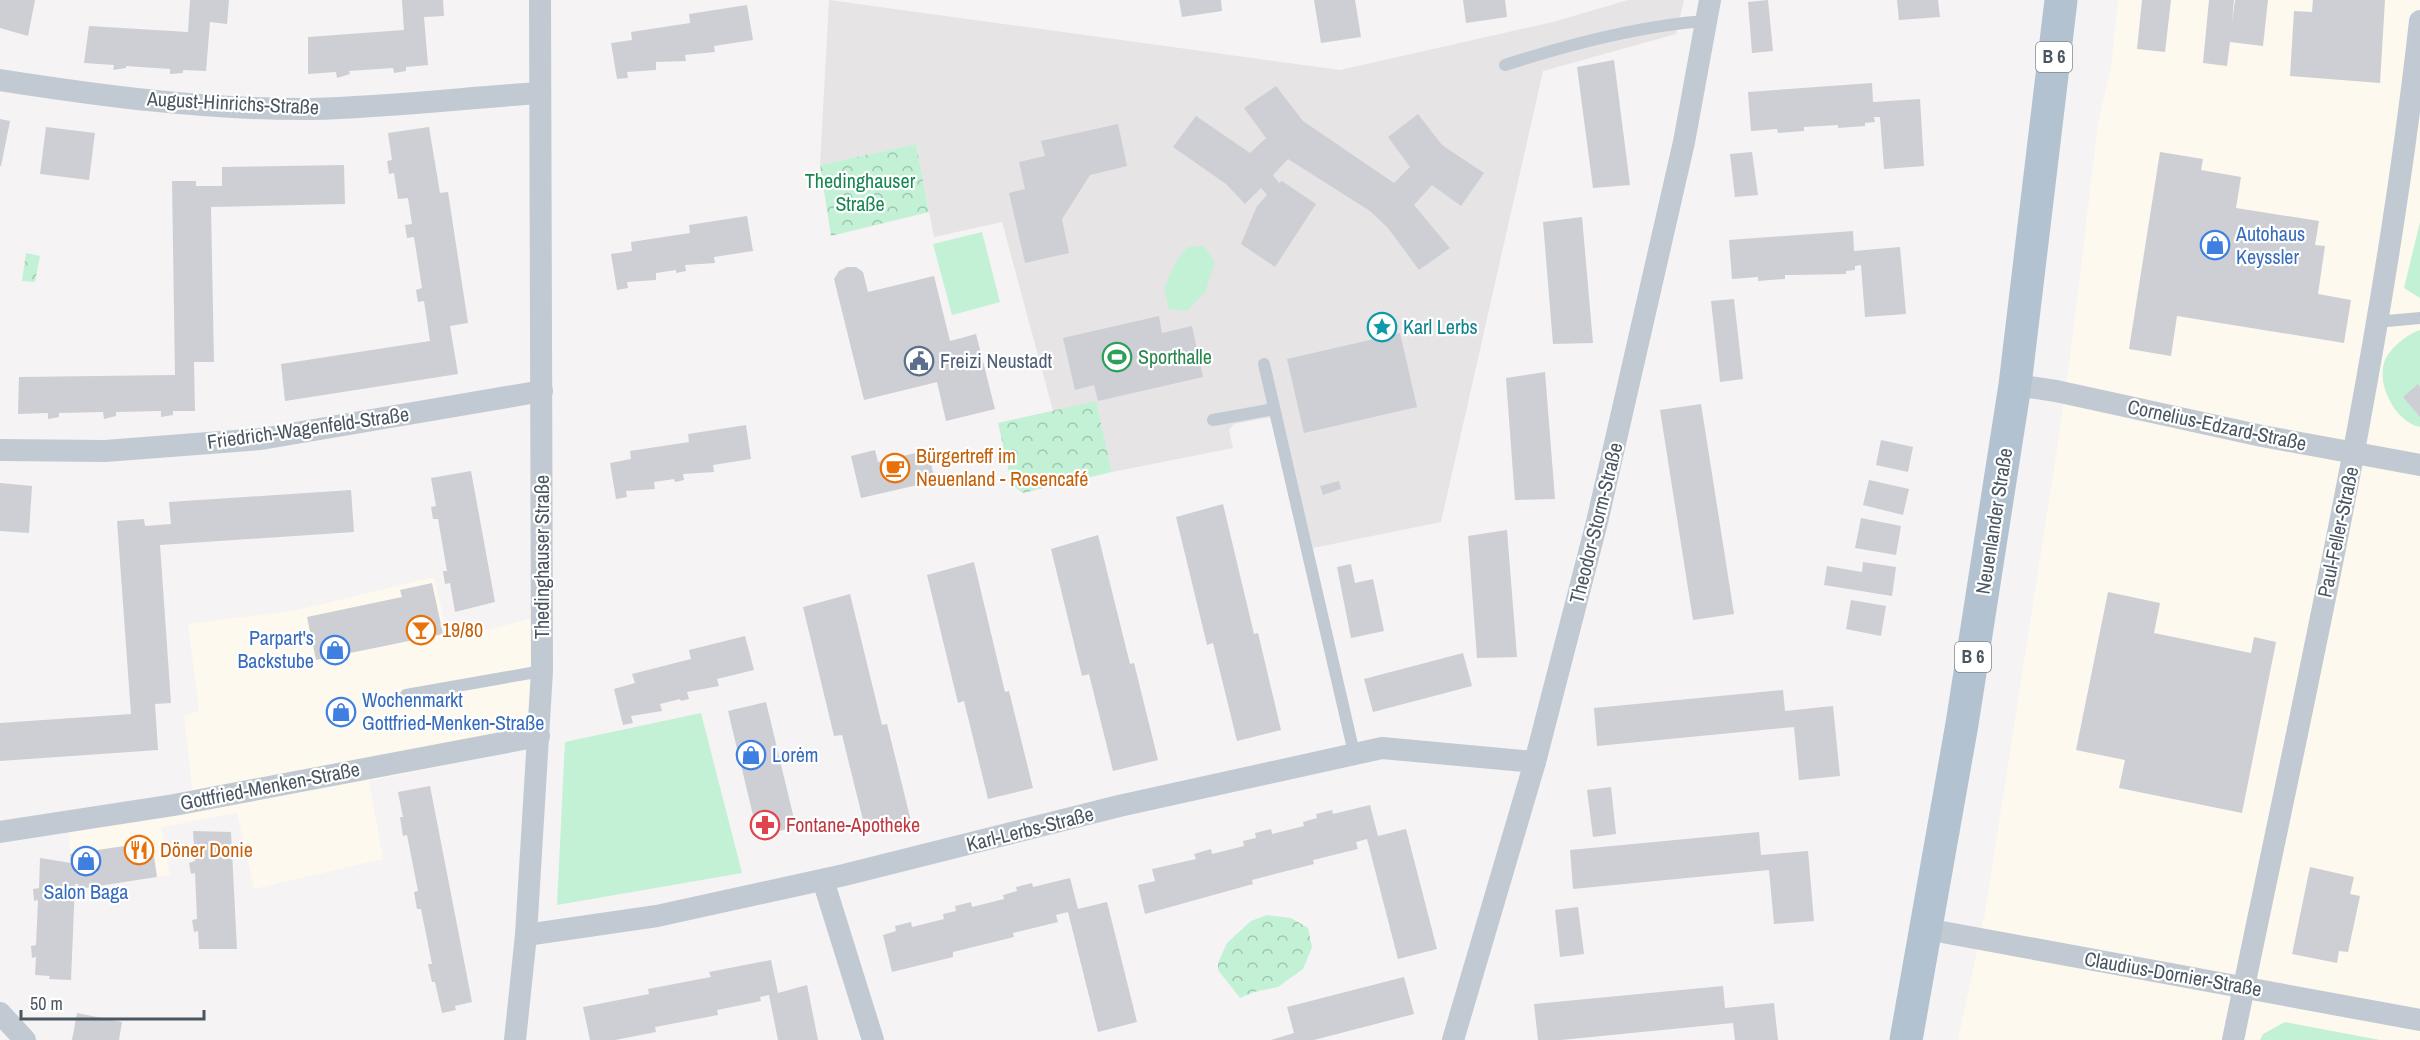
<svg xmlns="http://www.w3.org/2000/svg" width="2420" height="1040" viewBox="0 0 2420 1040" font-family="'Archivo Narrow',sans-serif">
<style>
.commercial{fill:#fdf9ef}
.education{fill:#e6e4e5}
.grass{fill:#c3f1d5}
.park{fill:url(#park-crowns)}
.building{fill:#cdcfd5}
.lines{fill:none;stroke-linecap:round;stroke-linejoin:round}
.service{stroke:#c1cad2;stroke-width:12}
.minor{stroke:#c1cad2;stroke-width:22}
.primary{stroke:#b3c2d1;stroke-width:33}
.labels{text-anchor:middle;stroke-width:4.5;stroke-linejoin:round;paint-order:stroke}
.shield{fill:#fff;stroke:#808990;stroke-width:1.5}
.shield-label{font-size:18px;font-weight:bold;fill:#4a5661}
.street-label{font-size:20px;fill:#4a5661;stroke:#fff}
.park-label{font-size:20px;fill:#17864f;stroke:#fff}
.shop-label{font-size:20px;fill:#366cbe;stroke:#fff;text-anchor:start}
.culture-label{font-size:20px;fill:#0d838f;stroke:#fff;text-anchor:start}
.leisure-label{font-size:20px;fill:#27864d;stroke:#fff;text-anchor:start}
.service-label{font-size:20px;fill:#4e5e75;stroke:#fff;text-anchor:start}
.food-label{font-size:20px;fill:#c56008;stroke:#fff;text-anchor:start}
.health-label{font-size:20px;fill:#be3a42;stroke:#fff;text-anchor:start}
</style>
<defs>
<pattern id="park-crowns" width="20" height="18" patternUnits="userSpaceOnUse" patternTransform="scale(1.5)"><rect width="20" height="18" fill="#c3f1d5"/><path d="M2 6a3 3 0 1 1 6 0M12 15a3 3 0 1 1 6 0" fill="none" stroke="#a0c6b0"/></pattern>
</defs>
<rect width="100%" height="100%" fill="#f5f3f3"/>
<g class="commercial">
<polygon points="2118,0 2420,0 2420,1040 1958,1040 1985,913 2057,449 2072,342 2098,123 2111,67"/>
<polygon points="434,577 449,640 537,617 532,748 369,781 383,859 254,889 237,813 161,827 170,875 79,889 78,884 75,884 76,863 71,863 67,816 193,795 184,716 199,711 188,624 297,610"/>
</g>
<polygon class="education" points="829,0 1340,70 1553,22 1628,0 1684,0 1676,34 1543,71 1441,522 1313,548 1282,415 1234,424 1229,430 1233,448 1112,472 1096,402 1053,411 1002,222 934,237 916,144 820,165"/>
<g class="grass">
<polygon points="2420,222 2420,298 2404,288"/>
<polygon points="982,232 1000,302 952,315 933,244"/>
<polygon points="1204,246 1215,263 1205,292 1187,311 1169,309 1164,288 1177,260 1188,247"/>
<path d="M2420,330V427C2394,422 2373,379 2387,356C2394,345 2408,334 2420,330Z"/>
<polygon points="701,713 742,873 557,905 565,742"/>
<polygon points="2285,1022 2380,1040 2260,1040 2263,1034"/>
</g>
<g class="park">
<polygon points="916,144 929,212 831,236 820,165"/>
<polygon points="26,253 40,256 35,282 22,281"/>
<polygon points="1096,401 1112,472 1023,493 1012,485 998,423"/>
<polygon points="1267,915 1291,918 1308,928 1312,947 1303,969 1278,987 1254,992 1240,998 1218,970 1218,963 1227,943 1251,921"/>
</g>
<g class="building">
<polygon points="0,0 35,0 28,36 0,28"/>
<polygon points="190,0 229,0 227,24 210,22 206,71 183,70 183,73 170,74 170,69 126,66 126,68 113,70 114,65 84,63 89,26 188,32"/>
<polygon points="402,0 443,0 444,16 424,17 428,65 406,67 406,71 394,73 393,68 349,71 350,74 337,78 336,72 308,74 308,37 404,30"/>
<polygon points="1179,0 1221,0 1222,11 1182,17"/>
<polygon points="1314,0 1355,0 1361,37 1321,43"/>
<polygon points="1463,0 1505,0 1507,17 1466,23"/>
<polygon points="1768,0 1773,51 1752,53 1748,2"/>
<polygon points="1897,0 1938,0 1940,17 1899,20"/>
<polygon points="2142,0 2171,0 2165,52 2137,49"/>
<polygon points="2209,0 2234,0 2232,23 2235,0 2268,0 2263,46 2230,42 2227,66 2203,63"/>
<polygon points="2313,0 2385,0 2380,83 2290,76 2294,11 2312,12"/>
<polygon points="747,5 753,40 714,46 715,52 685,55 686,61 656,62 656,70 627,72 628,78 617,79 611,43 632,40 631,32 690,23 689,14"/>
<polygon points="1614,60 1630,185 1593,188 1577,67"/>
<polygon points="1872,83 1873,102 1920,99 1924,166 1884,169 1880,117 1874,117 1875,122 1865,123 1865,126 1838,128 1838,125 1804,127 1804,131 1778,133 1777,129 1751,131 1748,92"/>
<polygon points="1276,86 1303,121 1394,183 1410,167 1388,137 1418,114 1442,145 1484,173 1461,206 1432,185 1414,205 1450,248 1419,270 1388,228 1370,211 1288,159 1273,175 1279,183 1282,181 1316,204 1275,267 1241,244 1257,206 1267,195 1261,188 1245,204 1226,184 1173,147 1196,116 1250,153 1266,138 1244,108"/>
<polygon points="0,119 10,121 1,166 0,166"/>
<polygon points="1118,124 1127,166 1090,175 1062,219 1069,253 1025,263 1009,193 1025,189 1019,162 1045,156 1041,141"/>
<polygon points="46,127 95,133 89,180 40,174"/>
<polygon points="429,127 440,193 448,192 468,323 450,326 458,374 285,401 281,364 430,341 424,301 418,302 416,290 422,288 414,237 407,238 405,225 412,224 408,198 398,199 394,173 389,174 387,161 392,160 388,133"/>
<polygon points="1752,152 1758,195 1735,197 1730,154"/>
<polygon points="2160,152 2203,159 2201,170 2241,177 2236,208 2319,221 2315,245 2325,246 2318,294 2351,300 2344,343 2177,316 2171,356 2129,349"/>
<polygon points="344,165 345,204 211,207 214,362 194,362 195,411 173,411 173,415 161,417 161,411 116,412 116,416 104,419 103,412 59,413 59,417 48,419 48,413 18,414 19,377 175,375 172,181 196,181 196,186 222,186 222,167"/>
<polygon points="747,216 753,251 714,257 715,263 685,265 686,271 676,273 676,270 656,273 656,280 627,282 628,288 617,290 611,254 632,251 631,242 690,233 689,225"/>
<polygon points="1582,217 1593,343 1553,344 1543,222"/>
<polygon points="1853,231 1854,251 1900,247 1906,314 1865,317 1861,265 1855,266 1855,270 1846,271 1846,274 1794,275 1785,275 1785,279 1758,281 1758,277 1732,279 1729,240"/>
<polygon points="847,267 856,267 863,272 868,292 934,276 950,341 976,334 995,409 946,421 937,382 864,400 834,279 839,271"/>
<polygon points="1734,299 1743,379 1720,382 1711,301"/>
<polygon points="1159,316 1162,333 1192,326 1203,377 1098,401 1094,385 1075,390 1063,338"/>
<polygon points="1400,333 1417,407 1304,433 1287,359"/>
<polygon points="1545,372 1555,499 1515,500 1506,378"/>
<polygon points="2418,384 2420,387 2420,417 2403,397"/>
<polygon points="1701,404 1734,614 1693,620 1660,410"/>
<polygon points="746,425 751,459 713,465 714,472 683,474 684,480 675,482 674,479 654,482 655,489 626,491 627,497 616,499 610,463 631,459 630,451 689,442 688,434"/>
<polygon points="1881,440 1913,447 1908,472 1876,465"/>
<polygon points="875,450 878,462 928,450 935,481 861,498 851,456"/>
<polygon points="471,471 495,602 455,612 450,583 445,584 443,571 447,571 438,519 433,519 431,507 436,506 431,478"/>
<polygon points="1869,480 1909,489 1903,515 1863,505"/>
<polygon points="1339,481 1341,489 1323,495 1320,486"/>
<polygon points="0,483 32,486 29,533 0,531"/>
<polygon points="351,490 354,532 160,545 171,703 155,704 158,750 0,761 0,723 131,714 117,521 144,519 145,526 171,524 169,502"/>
<polygon points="1223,504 1254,634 1258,633 1281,730 1237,741 1213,643 1207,645 1176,517"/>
<polygon points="1861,518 1901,526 1896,555 1855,548"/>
<polygon points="1507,530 1517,657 1477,658 1468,536"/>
<polygon points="1098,535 1130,664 1134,663 1158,760 1113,771 1089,674 1082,676 1051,549"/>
<polygon points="974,562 1005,692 1009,691 1033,788 988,799 964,701 958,703 927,575"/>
<polygon points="1863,562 1896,567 1892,596 1824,585 1827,566 1862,572"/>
<polygon points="1351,564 1355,583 1373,579 1384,631 1351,638 1337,567"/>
<polygon points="432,583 443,634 316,660 307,617 402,597 400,590"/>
<polygon points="2108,592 2160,603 2154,633 2251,653 2254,637 2276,642 2242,813 2119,788 2125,760 2076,750"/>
<polygon points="850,594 882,725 887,724 911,821 866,832 842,735 834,736 803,607"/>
<polygon points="1851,600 1886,606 1881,636 1846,629"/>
<polygon points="745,636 754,670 717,679 719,686 687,692 689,699 681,701 680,699 660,704 662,711 631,716 633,723 623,725 614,689 635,683 632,674 691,659 689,650"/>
<polygon points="1463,653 1472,686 1373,712 1364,679"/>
<polygon points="1783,690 1785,711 1833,706 1840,776 1799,780 1794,727 1597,746 1594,708"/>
<polygon points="766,702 796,827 758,836 728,711"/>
<polygon points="430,786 472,1002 455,1006 456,1010 442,1013 435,982 432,982 428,964 432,964 421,909 417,909 414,892 418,891 407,835 403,836 400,817 403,817 398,792"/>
<polygon points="1611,787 1616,834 1593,837 1587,790"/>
<polygon points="1370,805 1378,836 1406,829 1437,949 1398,959 1367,839 1356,842 1358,849 1313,860 1314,864 1252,880 1253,884 1145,914 1138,885 1155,881 1152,869 1196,859 1194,854 1211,849 1212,854 1244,846 1243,841 1256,838 1255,833 1271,829 1272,834 1304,826 1303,822 1317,818 1316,814 1332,810 1333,814"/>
<polygon points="193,831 231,832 237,949 199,949 198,931 194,932 192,920 197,919 195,873 191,874 189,863 195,861"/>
<polygon points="1759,832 1761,855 1808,851 1814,921 1774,924 1769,870 1573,889 1570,850"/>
<polygon points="152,842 157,877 79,889 78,884 75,884 71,980 49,979 50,976 35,975 36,957 32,958 31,946 36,945 38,900 34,901 33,889 39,888 40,858 71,863 70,854"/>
<polygon points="2310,867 2354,877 2350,894 2360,896 2348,952 2339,951 2337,963 2292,954"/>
<polygon points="1070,878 1078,909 1107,902 1137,1022 1098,1032 1068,912 1056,915 1058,922 1013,933 1014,937 953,952 953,957 892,972 883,935 896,931 895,926 911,922 912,927 944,919 943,914 956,911 955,906 971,902 972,907 1004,899 1003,895 1017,891 1016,887 1032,883 1033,887"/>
<polygon points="1578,907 1584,954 1560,957 1555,910"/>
<polygon points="771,960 778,993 807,985 818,1040 778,1040 769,995 760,997 761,1001 717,1010 718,1015 655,1027 656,1032 615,1040 590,1040 583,1007 649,994 648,989 711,977 709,972"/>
<polygon points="1404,977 1414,1014 1314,1040 1271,1040 1294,1033 1287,1007"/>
<polygon points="1723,986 1725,1008 1774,1003 1778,1040 1735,1040 1733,1023 1561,1040 1538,1040 1534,1004"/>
<polygon points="77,1013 122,1022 119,1040 72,1040"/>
</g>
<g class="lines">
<g class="service">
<path d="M1505,65C1570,44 1638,26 1705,21"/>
<polyline points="2376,322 2420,318"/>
<polyline points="1264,364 1354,753"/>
<polyline points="1213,420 1274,409"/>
<polyline points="406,695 542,671"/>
</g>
<g class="minor">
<path d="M0,80C103,96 208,110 312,109C388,107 464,98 539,93"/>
<polyline points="2015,385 2056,391 2262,436 2420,465"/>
<polyline points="0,450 105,451 261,439 542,391"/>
<polyline points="0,832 174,805 539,736"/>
<polyline points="823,880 873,1040"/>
<polyline points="1926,929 2420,1020"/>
<polyline points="526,935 657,916 844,875 1119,806 1382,748 1535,762"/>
<polyline points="0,1013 25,1040"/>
<polyline points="515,1040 526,935 542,671 540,0"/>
<polyline points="1453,1040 1535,762 1597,522 1684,142 1710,0"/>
<path d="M2233,1040C2302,702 2382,365 2420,21"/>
</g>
<polyline class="primary" points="1906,1040 1962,724 2015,385 2061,0"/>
</g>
<defs>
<g id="shop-ring" transform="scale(1.5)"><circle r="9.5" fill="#fff" stroke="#3f7fe0" stroke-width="1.5"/><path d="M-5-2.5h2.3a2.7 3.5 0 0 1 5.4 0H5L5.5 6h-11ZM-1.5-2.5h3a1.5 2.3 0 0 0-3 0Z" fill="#3f7fe0"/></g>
<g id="sight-ring" transform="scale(1.5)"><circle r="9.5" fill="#fff" stroke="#0f9aa8" stroke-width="1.5"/><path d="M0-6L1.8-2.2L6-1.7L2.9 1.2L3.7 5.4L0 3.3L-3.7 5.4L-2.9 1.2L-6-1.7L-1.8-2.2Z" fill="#0f9aa8"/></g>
<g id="stadium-ring" transform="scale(1.5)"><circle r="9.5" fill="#fff" stroke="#2e9e5b" stroke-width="1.5"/><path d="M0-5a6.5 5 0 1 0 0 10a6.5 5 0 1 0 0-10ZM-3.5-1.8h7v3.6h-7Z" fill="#2e9e5b"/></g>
<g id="civic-ring" transform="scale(1.5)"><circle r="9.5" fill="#fff" stroke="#5c6f8a" stroke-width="1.5"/><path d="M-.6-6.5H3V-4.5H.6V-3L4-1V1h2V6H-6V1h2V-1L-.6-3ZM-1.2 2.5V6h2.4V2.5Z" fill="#5c6f8a"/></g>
<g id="cafe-ring" transform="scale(1.5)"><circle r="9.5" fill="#fff" stroke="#e8710a" stroke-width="1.5"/><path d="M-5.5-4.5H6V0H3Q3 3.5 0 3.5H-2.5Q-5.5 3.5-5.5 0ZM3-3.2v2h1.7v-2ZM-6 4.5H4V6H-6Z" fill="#e8710a"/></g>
<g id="bar-ring" transform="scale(1.5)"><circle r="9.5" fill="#fff" stroke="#e8710a" stroke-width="1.5"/><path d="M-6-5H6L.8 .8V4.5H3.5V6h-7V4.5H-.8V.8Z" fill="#e8710a"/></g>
<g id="pharmacy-ring" transform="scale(1.5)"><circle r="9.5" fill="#fff" stroke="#e0444e" stroke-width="1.5"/><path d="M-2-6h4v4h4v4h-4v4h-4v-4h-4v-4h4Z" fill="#e0444e"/></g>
<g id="restaurant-ring" transform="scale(1.5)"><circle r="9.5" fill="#fff" stroke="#e8710a" stroke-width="1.5"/><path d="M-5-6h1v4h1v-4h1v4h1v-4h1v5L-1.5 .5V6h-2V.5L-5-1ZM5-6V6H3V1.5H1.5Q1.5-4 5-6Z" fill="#e8710a"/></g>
</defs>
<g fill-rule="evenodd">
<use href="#shop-ring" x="2215" y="245"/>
<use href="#sight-ring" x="1382" y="327"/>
<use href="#stadium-ring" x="1117" y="357"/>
<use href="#civic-ring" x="919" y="361"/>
<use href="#cafe-ring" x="895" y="468"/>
<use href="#bar-ring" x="421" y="630"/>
<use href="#shop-ring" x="335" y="650"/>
<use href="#shop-ring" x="341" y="712"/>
<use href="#shop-ring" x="751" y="755"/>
<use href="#pharmacy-ring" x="765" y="825"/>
<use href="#restaurant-ring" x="139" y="850"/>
<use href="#shop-ring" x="86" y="861"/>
</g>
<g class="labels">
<g class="shield">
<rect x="2036" y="42" width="36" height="30" rx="4.5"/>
<rect x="1955" y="642" width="36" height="30" rx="4.5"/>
</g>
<g class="shield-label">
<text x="2054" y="63">B 6</text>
<text x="1973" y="663">B 6</text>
</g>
<g class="street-label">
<text transform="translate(233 103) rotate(3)" y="7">August-Hinrichs-Straße</text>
<text transform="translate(2217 425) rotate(12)" y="7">Cornelius-Edzard-Straße</text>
<text transform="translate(308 428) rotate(-8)" y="7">Friedrich-Wagenfeld-Straße</text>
<text transform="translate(1994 521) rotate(-81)" y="7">Neuenlander Straße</text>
<text transform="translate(1596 523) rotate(-76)" y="7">Theodor-Storm-Straße</text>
<text transform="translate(2338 532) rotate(-78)" y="7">Paul-Feller-Straße</text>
<text transform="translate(542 557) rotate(-90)" y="7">Thedinghauser Straße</text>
<text transform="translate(270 786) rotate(-11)" y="7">Gottfried-Menken-Straße</text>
<text transform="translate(1030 829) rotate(-14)" y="7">Karl-Lerbs-Straße</text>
<text transform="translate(2173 974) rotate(10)" y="7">Claudius-Dornier-Straße</text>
</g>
<g class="park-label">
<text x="860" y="188">Thedinghauser<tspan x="860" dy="23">Straße</tspan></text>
</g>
<g class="shop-label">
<text x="2236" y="241">Autohaus<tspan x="2236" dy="23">Keyssler</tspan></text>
<text x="314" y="645" text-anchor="end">Parpart's<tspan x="314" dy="23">Backstube</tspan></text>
<text x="362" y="707">Wochenmarkt<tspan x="362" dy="23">Gottfried-Menken-Straße</tspan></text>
<text x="772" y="762">Lorėm</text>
<text x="86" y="899" text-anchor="middle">Salon Baga</text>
</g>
<g class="culture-label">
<text x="1403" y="334">Karl Lerbs</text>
</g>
<g class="leisure-label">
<text x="1138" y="364">Sporthalle</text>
</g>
<g class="service-label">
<text x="940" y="368">Freizi Neustadt</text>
</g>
<g class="food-label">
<text x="916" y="463">Bürgertreff im<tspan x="916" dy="23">Neuenland - Rosencafé</tspan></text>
<text x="442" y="637">19/80</text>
<text x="160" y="857">Döner Donie</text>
</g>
<g class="health-label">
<text x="786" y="832">Fontane-Apotheke</text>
</g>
</g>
<path d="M21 1010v9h183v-9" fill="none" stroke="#4a5661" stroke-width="3"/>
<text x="30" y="1010" font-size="18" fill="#4a5661" stroke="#ffffff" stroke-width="4.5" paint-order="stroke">50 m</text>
</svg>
